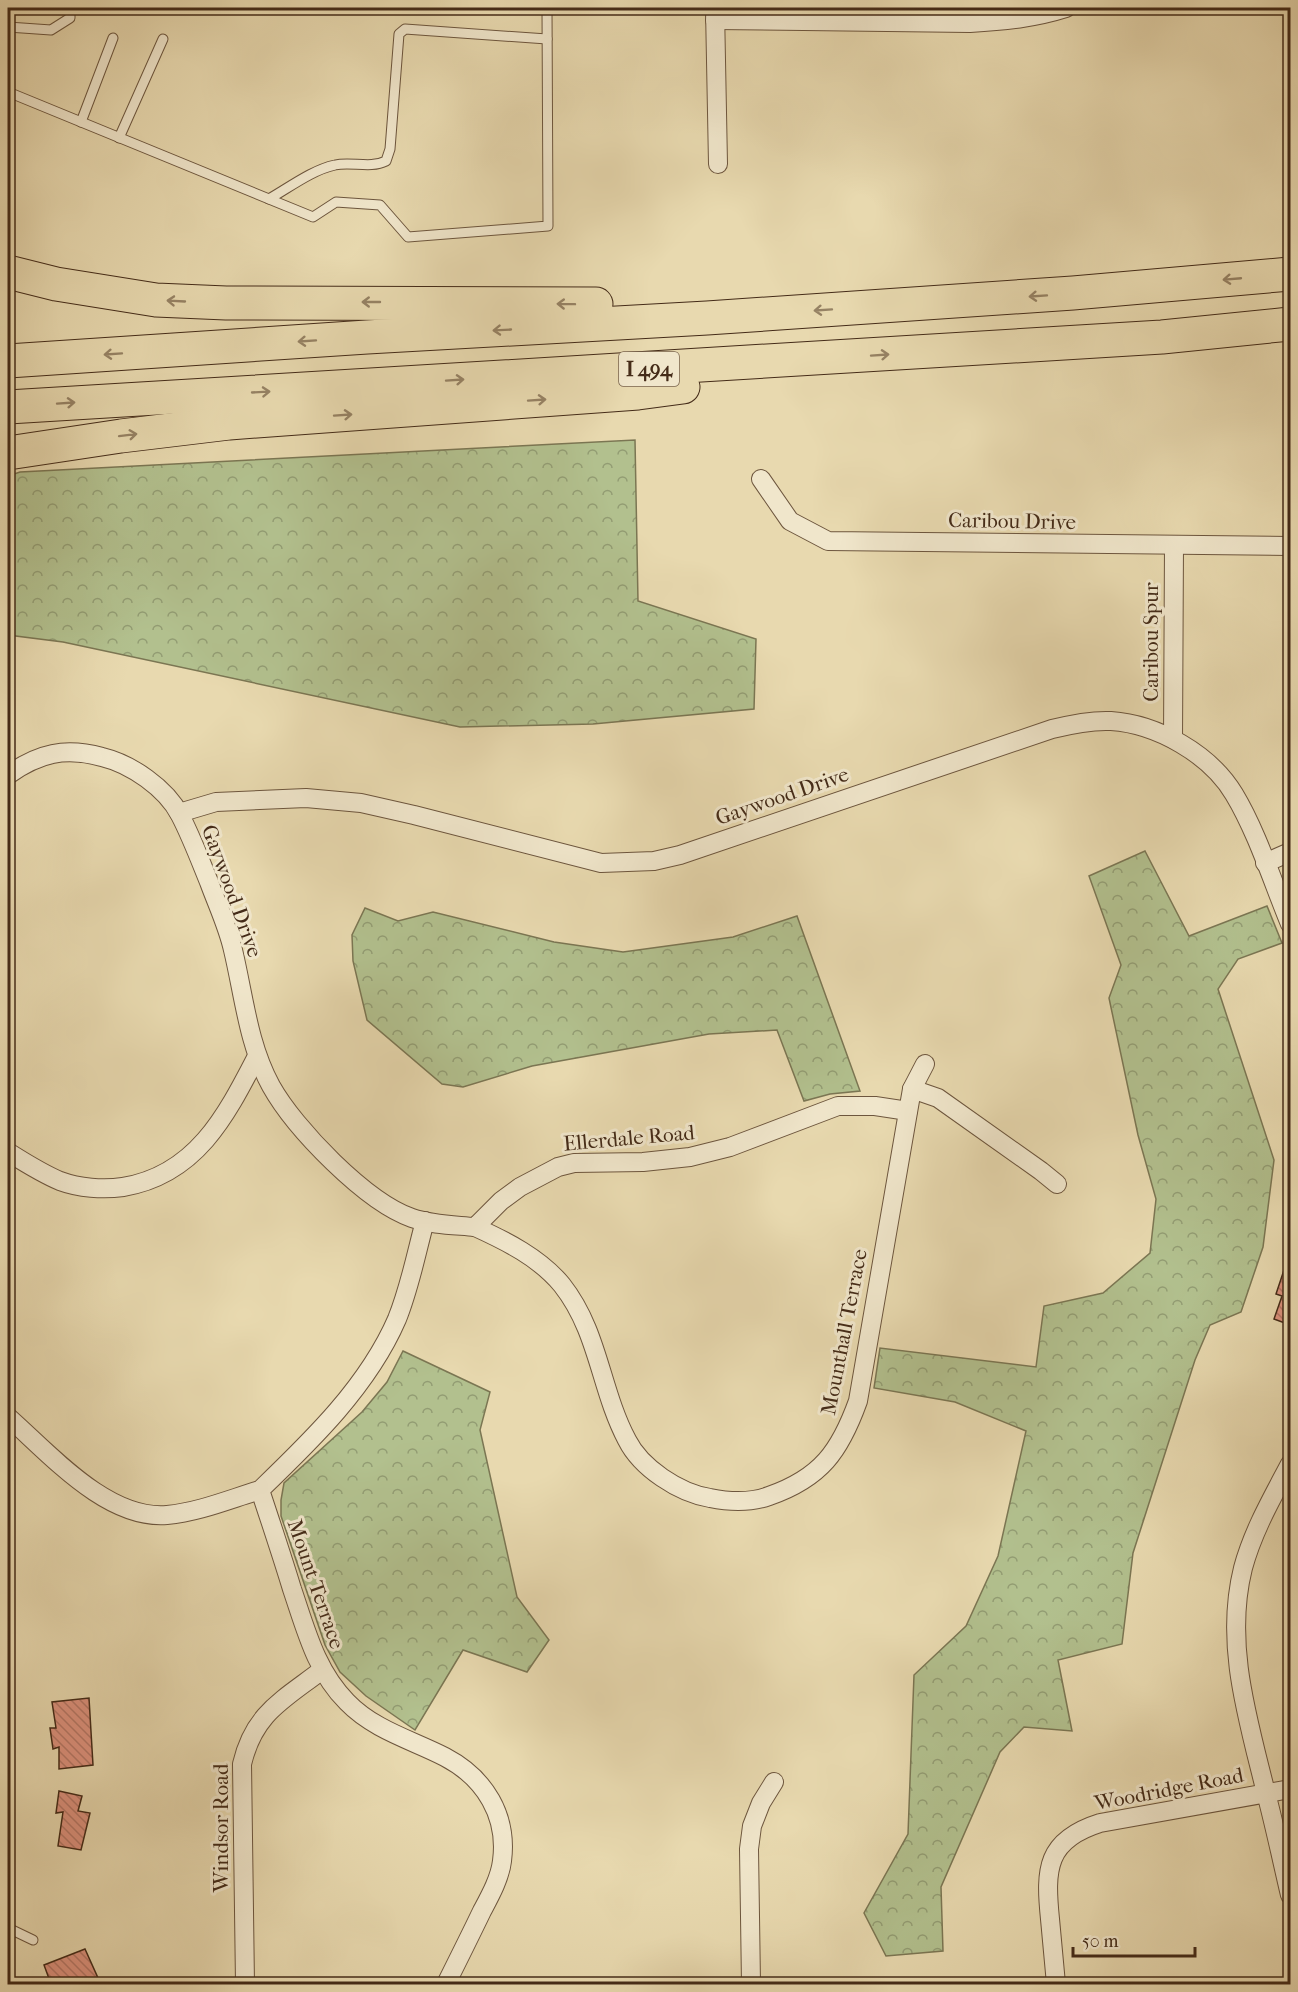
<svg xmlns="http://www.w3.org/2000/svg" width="1298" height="1992" viewBox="0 0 1298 1992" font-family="'IM FELL French Canon',serif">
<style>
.forest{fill:url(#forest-crowns);stroke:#7b7653;stroke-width:1.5}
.building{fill:url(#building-back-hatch);stroke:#442b18;stroke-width:1.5}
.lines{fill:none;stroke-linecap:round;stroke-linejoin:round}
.lane-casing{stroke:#6d563e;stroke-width:11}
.street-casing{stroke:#6d563e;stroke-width:20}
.highway-casing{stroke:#442b18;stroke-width:35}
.lane{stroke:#f0e6cb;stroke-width:9}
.street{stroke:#f0e6cb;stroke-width:18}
.highway{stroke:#e8d9af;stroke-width:33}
.oneway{stroke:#968264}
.labels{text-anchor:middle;stroke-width:6;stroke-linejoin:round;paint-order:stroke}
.shield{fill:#f0e6cb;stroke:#78634e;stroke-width:1.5}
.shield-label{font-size:20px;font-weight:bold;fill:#442b18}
.street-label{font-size:21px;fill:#442b18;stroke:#f0e6cb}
</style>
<defs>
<pattern id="forest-crowns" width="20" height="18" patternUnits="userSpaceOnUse" patternTransform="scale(1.5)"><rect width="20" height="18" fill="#b2c08e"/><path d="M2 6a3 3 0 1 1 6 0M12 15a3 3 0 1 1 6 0" fill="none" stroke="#929c73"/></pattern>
<pattern id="building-back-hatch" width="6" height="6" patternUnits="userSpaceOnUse" patternTransform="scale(1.5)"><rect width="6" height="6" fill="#dd927e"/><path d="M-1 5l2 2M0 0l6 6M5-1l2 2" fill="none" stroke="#b57766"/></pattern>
</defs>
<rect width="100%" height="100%" fill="#e8d9af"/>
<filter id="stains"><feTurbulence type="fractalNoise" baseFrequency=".00333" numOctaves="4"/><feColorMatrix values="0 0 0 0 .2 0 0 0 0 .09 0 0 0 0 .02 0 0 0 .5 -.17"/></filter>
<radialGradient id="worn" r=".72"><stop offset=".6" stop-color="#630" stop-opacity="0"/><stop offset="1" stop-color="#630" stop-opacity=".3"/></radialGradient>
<g class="forest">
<polygon points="635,440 638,601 756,639 754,709 593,724 460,727 63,642 8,635 8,476 20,472"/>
<polygon points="1145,851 1189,936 1267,906 1282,943 1238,959 1218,989 1274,1160 1263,1247 1241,1312 1210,1325 1195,1360 1133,1553 1122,1644 1058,1660 1072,1731 1024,1727 1000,1752 941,1887 943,1951 886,1956 864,1913 908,1834 914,1675 966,1626 998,1556 1026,1431 955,1402 874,1388 880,1348 1036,1367 1044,1306 1103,1293 1150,1253 1156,1199 1138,1135 1109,998 1121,965 1089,876"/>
<polygon points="365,908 398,921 433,912 554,942 623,952 733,937 797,916 860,1091 830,1094 804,1101 777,1030 709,1034 532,1066 463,1087 442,1084 367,1020 353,961 352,935"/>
<polygon points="403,1351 490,1392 480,1430 517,1597 549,1640 527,1672 463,1650 415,1730 366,1696 340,1672 325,1645 281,1516 281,1500 284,1483 362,1412 387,1382"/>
</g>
<g class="building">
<polygon points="1288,1258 1290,1258 1290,1325 1274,1319 1282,1296 1276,1294"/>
<polygon points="89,1698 93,1765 59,1769 59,1747 53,1749 50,1728 56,1728 52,1702"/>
<polygon points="59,1791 82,1796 78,1811 90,1813 81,1850 58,1846 63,1812 56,1813"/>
<polygon points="85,1949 98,1978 85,1984 74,1984 73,1979 59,1984 51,1984 44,1965"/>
</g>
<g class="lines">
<g class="lane-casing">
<g id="lane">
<polyline points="8,27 51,30 70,18 70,8"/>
<polyline points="8,92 313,217 336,202 380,205 408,237 548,226 547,8"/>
<polyline points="81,122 113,38"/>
<polyline points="119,138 163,39"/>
<path d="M269,199C290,187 312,170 335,165C351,161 370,169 386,161L390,149L399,34L405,29L547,39"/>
<polyline points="8,1928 33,1940"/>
</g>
</g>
<g class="street-casing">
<g id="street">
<polyline points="715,9 718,164"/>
<path d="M715,20L970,23C1004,21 1035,18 1066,8"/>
<polyline points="761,479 790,521 828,541 1290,546"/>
<polyline points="1173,739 1174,545"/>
<path d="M8,775C39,753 65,747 102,757C131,764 166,788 180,815C191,836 200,860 209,882C217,904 228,927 233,950C244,996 248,1044 271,1086C295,1129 366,1202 412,1218C432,1225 454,1225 475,1227L501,1201L520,1187L558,1167L574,1163L643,1162L690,1157L730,1147L838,1106H875L908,1111"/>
<path d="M179,813L216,802L306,798L361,803L414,815L601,863L654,861L680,855L1052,729C1072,724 1091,720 1111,721C1157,724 1210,754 1234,794C1257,832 1273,883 1290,924"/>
<polyline points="1265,863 1290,852"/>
<polyline points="912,1089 938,1098 1041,1171 1057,1184"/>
<path d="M8,1152C24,1162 41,1173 60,1181C79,1188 103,1190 123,1187C196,1175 226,1116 257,1056"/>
<path d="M425,1221C416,1254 410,1287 397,1319C368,1386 312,1440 260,1490C271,1523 282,1556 292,1589C306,1630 316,1671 347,1702C374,1730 412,1740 445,1757C485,1778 508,1816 502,1861C500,1878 490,1896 482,1911C470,1936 458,1960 446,1984"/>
<path d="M475,1227C506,1241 540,1258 562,1285C599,1332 600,1389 627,1440C641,1468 679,1493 710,1498C730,1502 750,1503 769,1496C821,1478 840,1451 858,1401L912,1089L925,1064"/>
<path d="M8,1417C50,1454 107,1520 167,1515C199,1512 230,1499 260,1490"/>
<path d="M1290,1464C1272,1498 1253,1531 1243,1568C1224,1644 1248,1719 1266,1793C1275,1827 1282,1861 1290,1895"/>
<path d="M245,1984L242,1764C254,1713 283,1700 322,1670"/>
<polyline points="751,1984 749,1849 752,1826 761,1803 774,1782"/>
<path d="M1056,1984C1054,1963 1052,1941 1050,1919C1045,1869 1046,1840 1100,1823L1290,1789"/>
</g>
</g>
<g class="highway-casing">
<g id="highway">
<polyline points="8,272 56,284 156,300 226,303 596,304"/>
<polyline points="8,361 367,337 707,318 1073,293 1290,274"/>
<polyline points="8,407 1162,337 1290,324"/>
<polyline points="8,453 121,436 229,423 638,393 683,387"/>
</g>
</g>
<use href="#lane" class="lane"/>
<use href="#street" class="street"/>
<use href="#highway" class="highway"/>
</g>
<defs><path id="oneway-shaft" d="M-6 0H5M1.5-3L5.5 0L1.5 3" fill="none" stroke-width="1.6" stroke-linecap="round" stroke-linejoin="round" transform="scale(1.5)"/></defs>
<g class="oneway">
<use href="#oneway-shaft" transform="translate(1232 279) rotate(175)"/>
<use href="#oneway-shaft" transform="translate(1038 296) rotate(176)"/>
<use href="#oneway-shaft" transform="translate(176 301) rotate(-177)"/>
<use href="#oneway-shaft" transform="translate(371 302) rotate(-180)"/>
<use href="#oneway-shaft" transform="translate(566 304) rotate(-179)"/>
<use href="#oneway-shaft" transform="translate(823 310) rotate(176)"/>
<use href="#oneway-shaft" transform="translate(502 330) rotate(177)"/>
<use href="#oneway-shaft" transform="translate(307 341) rotate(176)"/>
<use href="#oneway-shaft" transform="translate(113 354) rotate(176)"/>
<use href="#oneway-shaft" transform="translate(880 355) rotate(-4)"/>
<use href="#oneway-shaft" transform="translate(455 380) rotate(-4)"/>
<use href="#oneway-shaft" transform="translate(261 392) rotate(-3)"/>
<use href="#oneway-shaft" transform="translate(537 400) rotate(-4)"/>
<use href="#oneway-shaft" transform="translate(66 403) rotate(-4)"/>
<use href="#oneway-shaft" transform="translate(343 415) rotate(-4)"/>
<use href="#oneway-shaft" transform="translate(128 435) rotate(-7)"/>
</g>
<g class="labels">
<rect class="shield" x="619" y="352" width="60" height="34" rx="4.5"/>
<g class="shield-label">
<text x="649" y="376">I 494</text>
</g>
<g class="street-label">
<text transform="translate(1012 521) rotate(1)" y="7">Caribou Drive</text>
<text transform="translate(1151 642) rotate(-90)" y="7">Caribou Spur</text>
<text transform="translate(782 796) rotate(-19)" y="7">Gaywood Drive</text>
<text transform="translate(232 891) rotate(70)" y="7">Gaywood Drive</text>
<text transform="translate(629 1138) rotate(-5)" y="7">Ellerdale Road</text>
<text transform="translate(844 1332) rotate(-79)" y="7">Mounthall Terrace</text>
<text transform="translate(316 1584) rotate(71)" y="7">Mount Terrace</text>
<text transform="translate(1169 1789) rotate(-11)" y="7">Woodridge Road</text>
<text transform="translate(221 1828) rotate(-90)" y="7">Windsor Road</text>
</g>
</g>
<rect width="1298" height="1992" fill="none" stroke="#e8d9af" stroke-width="30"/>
<rect x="9" y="9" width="1280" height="1974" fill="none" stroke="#442b18" stroke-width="3"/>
<rect x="15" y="15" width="1268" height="1962" fill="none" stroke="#442b18" stroke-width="1.5"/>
<path d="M1073 1947v9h122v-9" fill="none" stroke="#442b18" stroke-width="3"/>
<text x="1082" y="1947" font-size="18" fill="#442b18" stroke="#f0e6cb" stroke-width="4.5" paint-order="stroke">50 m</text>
<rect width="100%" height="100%" filter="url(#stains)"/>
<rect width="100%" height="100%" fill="url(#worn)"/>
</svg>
